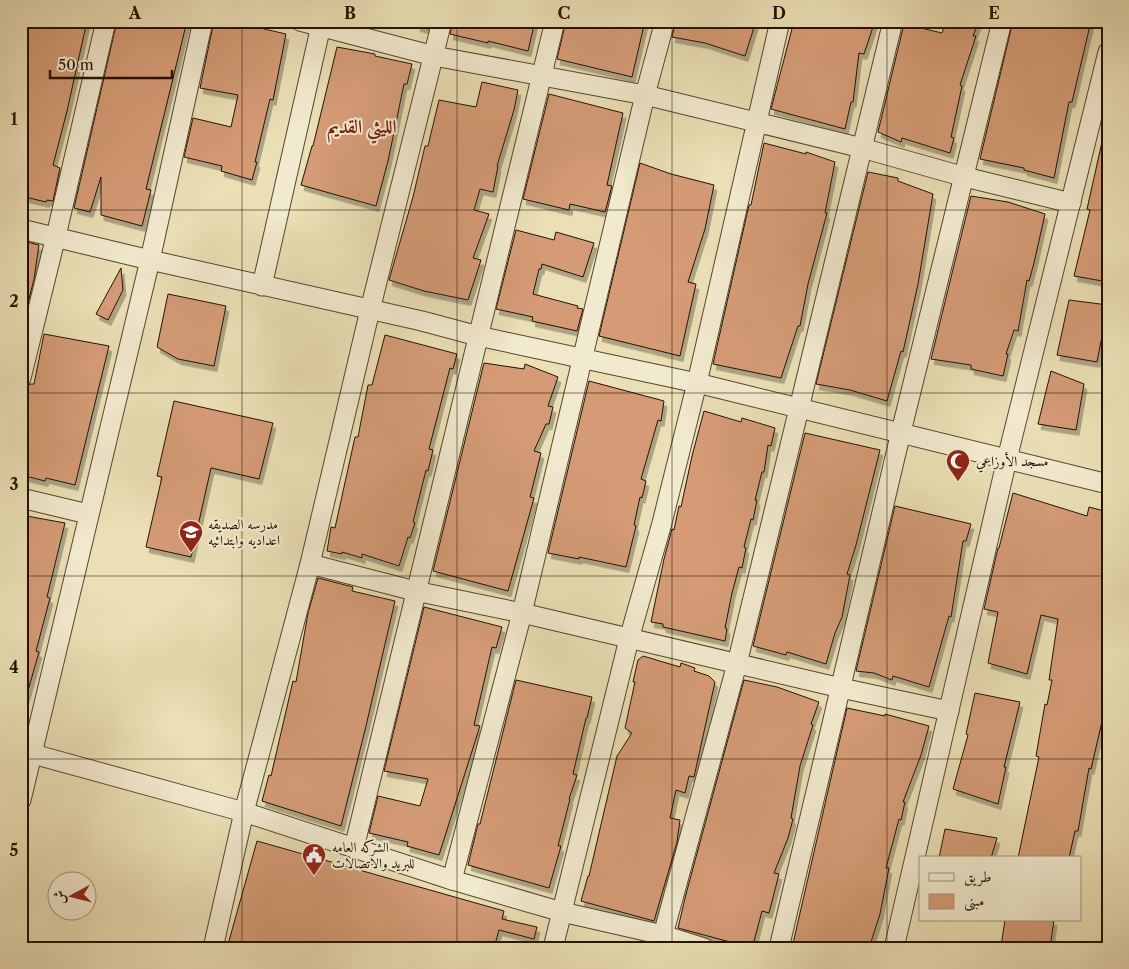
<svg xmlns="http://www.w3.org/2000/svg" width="1129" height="969" viewBox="0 0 1129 969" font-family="'Libre Caslon Text',Amiri,serif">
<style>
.building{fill:#d49b76;stroke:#231203;filter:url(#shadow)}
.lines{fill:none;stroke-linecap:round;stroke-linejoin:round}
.minor-casing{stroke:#554530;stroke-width:21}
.minor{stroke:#f2eacf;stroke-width:19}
.grid{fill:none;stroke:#231203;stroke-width:1;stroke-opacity:0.55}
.labels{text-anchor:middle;stroke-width:4;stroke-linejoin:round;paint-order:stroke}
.poi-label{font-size:14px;fill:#231203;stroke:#f2eacf;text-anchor:start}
.district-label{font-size:19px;font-weight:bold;fill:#7a1f14;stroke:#f2eacf}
.neatline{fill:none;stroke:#231203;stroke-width:2}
.grid-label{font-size:16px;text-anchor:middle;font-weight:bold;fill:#231203}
</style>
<defs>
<filter id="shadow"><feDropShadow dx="3" dy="5.5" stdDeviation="0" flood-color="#0004"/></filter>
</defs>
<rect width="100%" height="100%" fill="#ebdfb5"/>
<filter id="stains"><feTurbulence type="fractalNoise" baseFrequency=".004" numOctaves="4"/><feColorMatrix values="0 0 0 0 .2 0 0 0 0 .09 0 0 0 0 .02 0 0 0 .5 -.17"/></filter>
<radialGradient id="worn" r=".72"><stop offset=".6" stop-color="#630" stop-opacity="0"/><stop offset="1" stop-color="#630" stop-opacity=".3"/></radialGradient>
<g class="building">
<polygon points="21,21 87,21 67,111 53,165 60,168 53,201 47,200 46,202 21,196 21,166 25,147 21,146"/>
<polygon points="117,21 187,21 146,189 151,190 142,226 101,215 101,177 90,212 74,208"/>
<polygon points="214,21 230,21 286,34 273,100 270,99 255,162 257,162 252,180 221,171 222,166 184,157 193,118 231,127 238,95 200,88"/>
<polygon points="418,21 430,21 428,29 417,26"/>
<polygon points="453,21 535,21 528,51 488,41 488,43 450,34"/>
<polygon points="566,21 645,21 632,77 557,59"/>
<polygon points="676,21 756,21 745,56 705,43 672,37"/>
<polygon points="794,21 875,21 864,54 859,53 853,102 851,102 845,129 771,109"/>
<polygon points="946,21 979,21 973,36 976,36 960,85 962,86 951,137 954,138 950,153 902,138 901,142 878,132 904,24 942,33"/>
<polygon points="1013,21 1091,21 1072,102 1069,102 1054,178 1024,170 1024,168 980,159"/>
<polygon points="337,47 375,54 375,56 412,64 407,84 404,84 388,161 376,206 301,185 312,146 313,146"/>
<polygon points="482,82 518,90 514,110 497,166 498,166 493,192 480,189 474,210 489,214 473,258 481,260 468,300 424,291 389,280 413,197 425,146 428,146 439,100 476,107"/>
<polygon points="549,94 623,113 607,185 612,186 605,212 570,204 569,210 523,199"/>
<polygon points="1102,142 1108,142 1108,282 1074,276 1090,210 1087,209"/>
<polygon points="764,143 806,154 806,152 835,162 825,213 827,213 808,284 800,326 798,326 781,378 713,364 749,205 751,205"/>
<polygon points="640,163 671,174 714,185 705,229 688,282 696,284 680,356 599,336"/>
<polygon points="868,172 898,178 898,181 933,194 918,284 903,352 901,351 887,401 850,390 816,384"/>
<polygon points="971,196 1008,202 1045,214 1034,263 1029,281 1027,280 1018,331 1014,330 1006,354 1008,354 1003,376 971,369 971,365 931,359"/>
<polygon points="516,230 554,240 556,232 594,243 583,277 542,264 541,269 539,269 533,294 578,306 577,308 583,309 577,331 532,321 533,317 496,309"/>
<polygon points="23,241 39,245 34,279 26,311 21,311 21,251"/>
<polygon points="121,268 123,290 108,320 96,314"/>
<polygon points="168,294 226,306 214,366 178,359 157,347"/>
<polygon points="1069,300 1108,305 1097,362 1057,355"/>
<polygon points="44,334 109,346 75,485 46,478 45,481 21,475 21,416 28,386 30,384 34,384"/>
<polygon points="385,335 457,354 453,369 450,368 429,449 433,450 428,471 426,470 413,522 415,523 410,538 408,537 399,566 362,554 362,558 342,552 342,554 327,551 331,527 335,528 355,437 358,437 368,385 372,385"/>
<polygon points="484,363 524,369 525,364 558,377 548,406 553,407 549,424 546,424 534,451 541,453 530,497 534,498 508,591 433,571"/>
<polygon points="1051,371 1084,384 1076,430 1038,424"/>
<polygon points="589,381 664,401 661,421 658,420 641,479 646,481 642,498 640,497 634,525 636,526 626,567 579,557 579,559 548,553"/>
<polygon points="174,401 273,423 259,479 211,468 191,557 146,547 162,477 157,476"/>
<polygon points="704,411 741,422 742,418 775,428 771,446 768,445 764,472 762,472 755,500 757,500 753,520 751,519 744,547 746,548 742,568 739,567 732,593 725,628 727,629 725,641 663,627 663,624 651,622 664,559 672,529 674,530 679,506 681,507 692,456"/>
<polygon points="805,433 880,450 856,545 847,574 850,575 842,617 835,633 826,664 787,652 786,655 753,646"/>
<polygon points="1013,493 1087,516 1089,507 1108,512 1108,696 1091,769 1089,768 1078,831 1075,831 1069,858 1018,858 1039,757 1036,756 1045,704 1047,705 1052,680 1049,680 1058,619 1041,615 1027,674 988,663 998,612 984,609 998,548 999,548"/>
<polygon points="895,506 971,524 966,541 963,541 951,617 949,616 929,687 893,676 892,680 874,673 856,671"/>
<polygon points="21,515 65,523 47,597 50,598 36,651 39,652 25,701 21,700"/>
<polygon points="318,578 353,587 352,591 395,601 366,726 341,826 262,801 269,775 271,776 293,681 296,682 308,613"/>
<polygon points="424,607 502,627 496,648 492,647 474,725 480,726 439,855 407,846 408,842 369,833 378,796 420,806 428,779 384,771"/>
<polygon points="643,656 680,667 681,663 695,668 694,671 709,676 715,682 694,777 689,776 685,793 676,790 670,818 680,820 677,842 654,921 581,901 588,876 589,876 617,756 632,733 625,728 635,682 633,682 638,660"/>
<polygon points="516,680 592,697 587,718 586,718 573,774 577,775 569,799 570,799 558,846 561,846 549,888 468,865 478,824 480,824"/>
<polygon points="744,680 777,687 819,702 811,724 813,725 800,766 791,818 793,819 788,838 774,873 779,874 769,913 762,911 753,945 746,944 745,946 678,928 686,894"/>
<polygon points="975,693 1020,702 1004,767 1006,767 998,804 953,789 968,735 966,734"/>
<polygon points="847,708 885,716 885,714 929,726 921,755 903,802 905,802 901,820 899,819 886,868 889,868 880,914 869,948 792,948"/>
<polygon points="945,829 997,838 991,858 939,858"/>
<polygon points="257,841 504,911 502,919 537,927 534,939 499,930 494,948 227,948"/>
<polygon points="1005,920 1054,920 1050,948 1010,948 1001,946"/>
</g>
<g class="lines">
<g class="minor-casing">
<g id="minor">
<polyline points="300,21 434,56 645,95 862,148 965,177 1071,203"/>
<polyline points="21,229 150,260 422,321 478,336 697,383 1108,484"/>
<polyline points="262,286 322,21"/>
<polyline points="21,378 56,236 106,21"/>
<polyline points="21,498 88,514"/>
<polyline points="310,564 415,591 522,613 841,688 949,711"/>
<polyline points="22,751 244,812 452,880 562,912 663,935 704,948"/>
<polyline points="21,800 150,260 203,21"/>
<polyline points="354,848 555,21"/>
<polyline points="452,880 522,613 645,95 665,21"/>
<polyline points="663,935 737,664 893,21"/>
<polyline points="213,948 244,812 310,564 370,310 442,21"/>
<polyline points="553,948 629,639 662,523 697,383 780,21"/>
<polyline points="779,948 901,432 1002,21"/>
<polyline points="894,948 1007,459 1108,52"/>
</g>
</g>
<use href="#minor" class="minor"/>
</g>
<path class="grid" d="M242,21V948M457,21V948M672,21V948M887,21V948M21,210H1108M21,393H1108M21,576H1108M21,759H1108"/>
<defs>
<g id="mosque-pin" transform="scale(1.25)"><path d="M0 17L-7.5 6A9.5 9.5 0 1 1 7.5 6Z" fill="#8f2418" stroke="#f2eacf"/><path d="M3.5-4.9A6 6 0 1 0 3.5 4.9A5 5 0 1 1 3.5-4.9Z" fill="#fff"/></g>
<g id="school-pin" transform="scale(1.25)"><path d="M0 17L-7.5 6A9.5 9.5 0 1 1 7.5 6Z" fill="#8f2418" stroke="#f2eacf"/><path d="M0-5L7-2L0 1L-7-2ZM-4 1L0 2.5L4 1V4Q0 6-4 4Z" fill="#fff"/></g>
<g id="civic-pin" transform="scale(1.25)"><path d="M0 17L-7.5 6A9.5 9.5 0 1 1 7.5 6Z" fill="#8f2418" stroke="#f2eacf"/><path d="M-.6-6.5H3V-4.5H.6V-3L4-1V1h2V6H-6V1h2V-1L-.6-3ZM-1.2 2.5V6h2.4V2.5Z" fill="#fff"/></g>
</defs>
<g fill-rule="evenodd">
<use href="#mosque-pin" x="958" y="461"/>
<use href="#school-pin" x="191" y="532"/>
<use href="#civic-pin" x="314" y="855"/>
</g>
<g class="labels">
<g class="poi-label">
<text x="976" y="466">مسجد الأوزاعي</text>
<text x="208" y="529">مدرسه الصديقه<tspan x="208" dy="16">اعداديه وابتدائيه</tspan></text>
<text x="332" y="852">الشركه العامه<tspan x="332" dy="16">للبريد والاتصالات</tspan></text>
</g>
<g class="district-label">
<text x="362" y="133">الليثي القديم</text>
</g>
</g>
<rect width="1129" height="969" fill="none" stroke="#ebdfb5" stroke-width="55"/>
<rect x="919" y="856" width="162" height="65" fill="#f2eacf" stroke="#9f947d"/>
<rect x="929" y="873" width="25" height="8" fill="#f2eacf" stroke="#9f947d"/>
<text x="964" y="882" font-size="15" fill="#231203">طريق</text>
<rect x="929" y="894" width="25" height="15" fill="#d49b76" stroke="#9f947d"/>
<text x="964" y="906" font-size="15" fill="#231203">مبنى</text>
<g transform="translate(72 896) rotate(263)"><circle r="24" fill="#f2eacf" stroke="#9f947d"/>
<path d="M0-4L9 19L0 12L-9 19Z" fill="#8f2418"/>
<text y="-8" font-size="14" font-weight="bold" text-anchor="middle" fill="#231203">ش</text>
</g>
<path d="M50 70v8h122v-8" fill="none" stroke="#231203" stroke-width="2.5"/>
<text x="58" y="70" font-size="15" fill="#231203" stroke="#f2eacf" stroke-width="4" paint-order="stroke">50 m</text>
<rect x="28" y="28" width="1074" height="914" class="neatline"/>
<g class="grid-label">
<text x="135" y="19">A</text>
<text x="350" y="19">B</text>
<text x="564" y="19">C</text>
<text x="779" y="19">D</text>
<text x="994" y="19">E</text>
<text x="14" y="125">1</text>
<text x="14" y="307">2</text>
<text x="14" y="490">3</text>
<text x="14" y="673">4</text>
<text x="14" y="856">5</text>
</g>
<rect width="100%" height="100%" filter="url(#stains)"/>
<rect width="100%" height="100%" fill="url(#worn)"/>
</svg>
